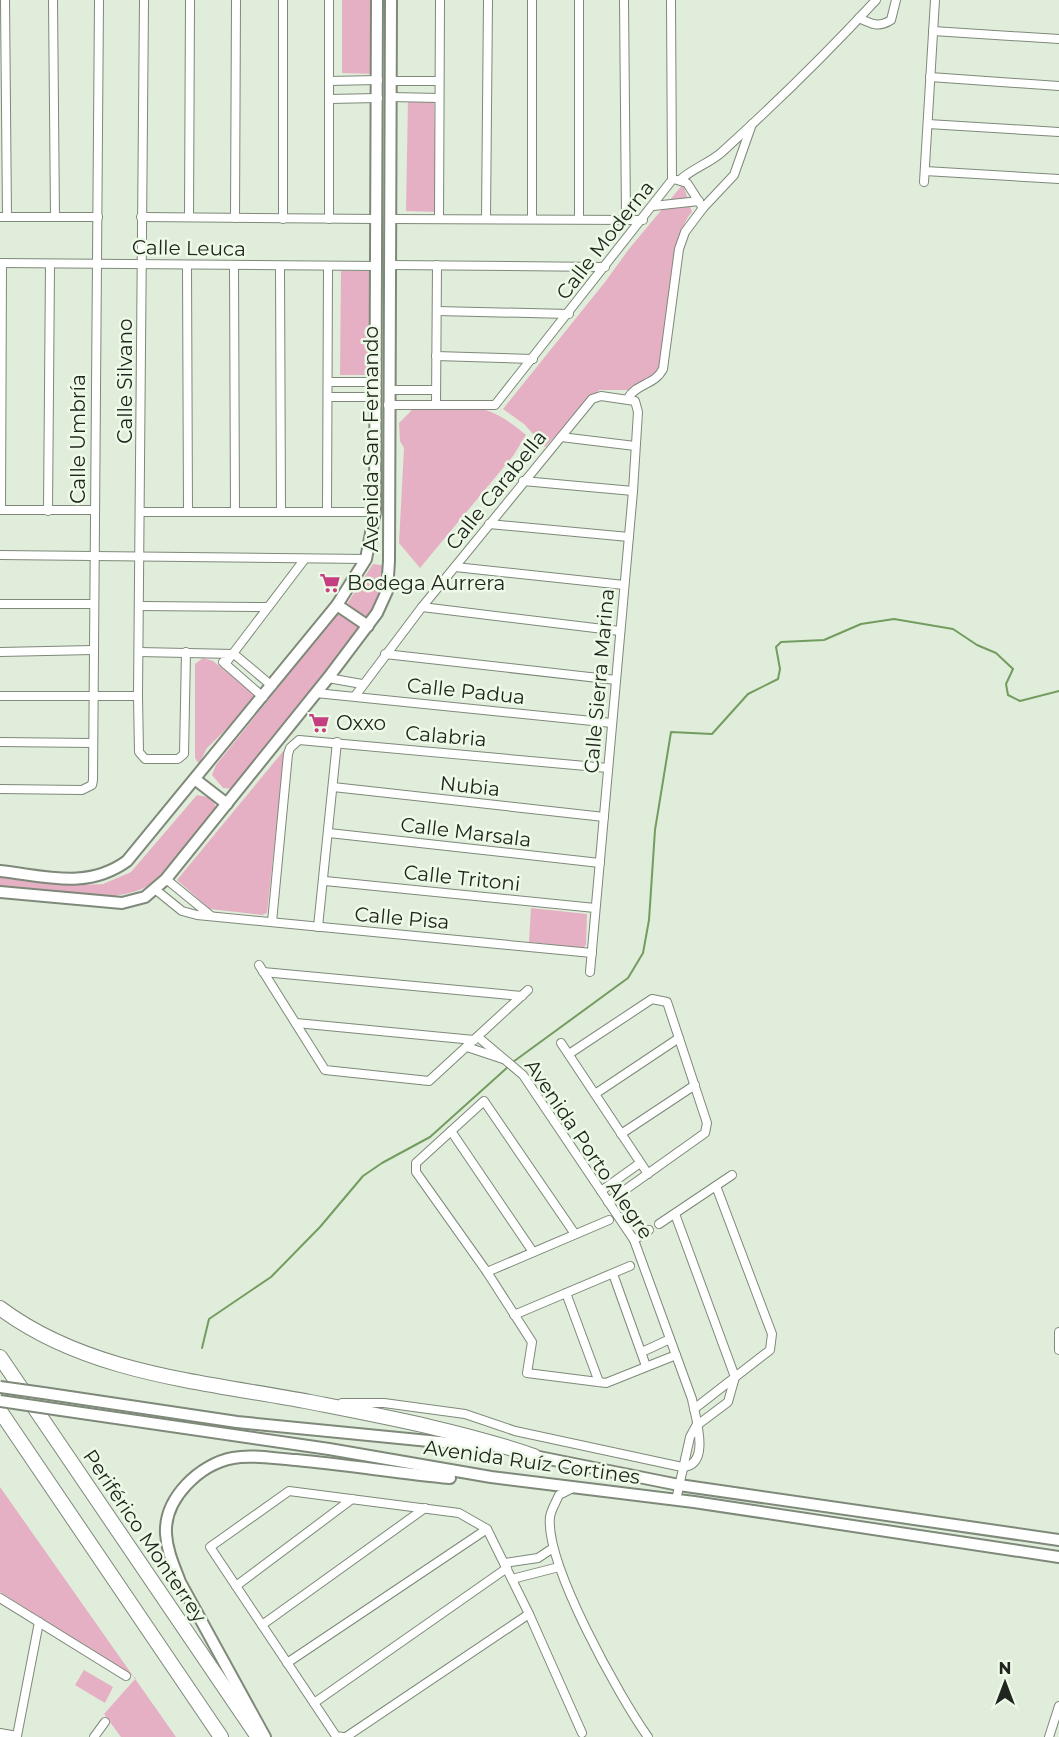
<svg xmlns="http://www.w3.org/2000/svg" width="1059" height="1737" viewBox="0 0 1059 1737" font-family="Montserrat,sans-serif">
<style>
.green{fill:#e6b0c4}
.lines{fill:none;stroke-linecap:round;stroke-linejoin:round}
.stream{stroke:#739c5f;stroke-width:2}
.street-casing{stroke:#7e8979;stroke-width:10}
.secondary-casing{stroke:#7e8979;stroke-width:14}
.highway-casing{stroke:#7e8979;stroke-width:16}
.street{stroke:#fff;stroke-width:8}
.secondary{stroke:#fff;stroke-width:10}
.highway{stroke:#fff;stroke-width:14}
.secondary-bridge-casing{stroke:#7e8979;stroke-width:14;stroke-linecap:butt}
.secondary-bridge{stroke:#fff;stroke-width:10}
.labels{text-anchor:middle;stroke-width:5;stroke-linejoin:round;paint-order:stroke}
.street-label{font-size:20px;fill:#21251f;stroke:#eefae8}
.poi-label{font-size:20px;fill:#21251f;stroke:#eefae8;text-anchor:start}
</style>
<rect width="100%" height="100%" fill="#e0eddb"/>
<g class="green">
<polygon points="342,0 374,0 376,74 342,73"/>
<polygon points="408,98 434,99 437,212 406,211"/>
<path d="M683,184L692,212C668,238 666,330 665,367L629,390H599L545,447L524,424L503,409L605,282L629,249Z"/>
<polygon points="341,271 374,271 375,375 340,375"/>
<path d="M412,405L419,410C468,404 486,401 526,435L513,456L420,568L399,543L404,448L400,441L399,423L411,411Z"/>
<polygon points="373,564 388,566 388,579 369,621 347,604"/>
<polygon points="339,612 362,629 235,789 223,788 212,775 216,765"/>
<polygon points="203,658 213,661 259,697 207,748 199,764 195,758 195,664"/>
<polygon points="285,749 267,913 262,915 210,909 177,880"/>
<path d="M197,795L212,798L216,807L213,815L156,881C114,911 49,889 0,887V875L83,885L103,884L131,872Z"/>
<polygon points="531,908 587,914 586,945 583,948 529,942"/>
<polygon points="0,1487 176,1737 121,1737 104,1714 136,1678 0,1592"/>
<polygon points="84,1670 113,1687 105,1703 75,1685"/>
</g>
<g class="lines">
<g class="stream">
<polyline points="383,515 385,256"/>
<polyline points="513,1062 628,978 643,953 649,920 655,830 671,732 712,734 748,694 778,679 780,669 776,647 781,642 824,640 861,624 894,619 953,629 977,645 996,653 1013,669 1006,684 1008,695 1020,701 1059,691"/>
<polyline points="202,1348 209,1319 271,1277 320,1227 363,1176 382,1163 430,1137 509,1066"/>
</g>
<g class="street-casing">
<g id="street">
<polyline points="5,0 7,216"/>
<polyline points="53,0 55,217"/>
<polyline points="144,0 138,696 139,752 145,759 178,759 184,754 186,652"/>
<polyline points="624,0 626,218"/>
<path d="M859,18C871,24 879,28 891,20L896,0"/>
<polyline points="933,31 1059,39"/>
<polyline points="930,77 1059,86"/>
<polyline points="329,81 378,80"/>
<polyline points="391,81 439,81"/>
<polyline points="391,97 439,98"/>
<polyline points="329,99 378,98"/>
<polyline points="928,124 1059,132"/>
<polyline points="925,171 1059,179"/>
<path d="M680,180C693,168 710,163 722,152C776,103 827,53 876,0"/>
<polyline points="924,182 935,0"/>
<polyline points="653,206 699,201"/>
<polyline points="703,208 734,175 752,124"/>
<polyline points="0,217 98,217"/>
<polyline points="141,217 377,219"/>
<polyline points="189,217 190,0"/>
<polyline points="235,218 236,0"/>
<polyline points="283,219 283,0"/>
<polyline points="329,219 329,0"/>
<polyline points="390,219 643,220"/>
<polyline points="439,219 440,0"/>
<polyline points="486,219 488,0"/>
<polyline points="532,219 532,0"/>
<polyline points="579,219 579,0"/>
<polyline points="0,263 377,266"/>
<polyline points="187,265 188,512"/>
<polyline points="234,265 235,512"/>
<polyline points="389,265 605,267"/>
<polyline points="280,266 281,512"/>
<polyline points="437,311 569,314"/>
<polyline points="436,356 533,359"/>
<polyline points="329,382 375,382"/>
<polyline points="389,390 436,390"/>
<polyline points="329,397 375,397"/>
<path d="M628,398C637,383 655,385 663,369L679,249L685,232L703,208L687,183L677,180"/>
<polyline points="388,405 495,405 672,180 671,0"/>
<polyline points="436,405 437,265"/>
<polyline points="561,437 635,446"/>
<polyline points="523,481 633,491"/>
<polyline points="0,510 94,510"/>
<polyline points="1,510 2,263"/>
<polyline points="48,511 50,265"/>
<polyline points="327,511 328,266"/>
<polyline points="141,512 375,512"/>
<polyline points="489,524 629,537"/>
<polyline points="0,555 366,559"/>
<polyline points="455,567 624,585"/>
<polyline points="0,604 93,604"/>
<polyline points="140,606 268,607"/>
<polyline points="422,607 620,631"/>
<polyline points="0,652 93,650"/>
<polyline points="139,652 234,654 272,686"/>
<polyline points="385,654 616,680"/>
<polyline points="223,662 263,697"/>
<polyline points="225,664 304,560"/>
<polyline points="328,678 362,684"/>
<polyline points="316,693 612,723"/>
<polyline points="0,696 138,696"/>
<polyline points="355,696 422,607 592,399 601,396 635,401 638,412 633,491 590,972"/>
<polyline points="0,742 93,743"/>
<polyline points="333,787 604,817"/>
<polyline points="0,789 82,790 92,785 93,780 99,0"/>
<polyline points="329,833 600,863"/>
<polyline points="166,879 210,915"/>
<polyline points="325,881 595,908"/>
<polyline points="156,890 182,911 197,915 592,953"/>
<polyline points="272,922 288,754 290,748 299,740 608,768"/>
<polyline points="318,927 337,742"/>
<polyline points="259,965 325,1070 429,1081 528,990"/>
<polyline points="263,972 522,996"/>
<polyline points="296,1023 474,1040"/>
<polyline points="561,1043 648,1174"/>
<polyline points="467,1047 503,1059"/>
<polyline points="569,1054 652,999 667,1002 707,1123 705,1133 608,1202"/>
<polyline points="595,1094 679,1038"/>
<polyline points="451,1131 533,1252"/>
<polyline points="621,1134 695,1085"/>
<polyline points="601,1191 640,1163"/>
<polyline points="675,1214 735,1377 728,1402 696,1426 690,1437 676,1500"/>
<polyline points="659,1224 732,1175"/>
<polyline points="575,1234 484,1101 416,1163 416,1172 487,1272 532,1342 527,1373 606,1383 676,1355"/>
<polyline points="634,1240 649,1230"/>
<polyline points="487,1272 609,1220"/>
<polyline points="613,1274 646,1366"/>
<polyline points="566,1293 599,1382"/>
<polyline points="514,1315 630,1266"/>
<polyline points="1059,1332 1059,1350"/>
<polyline points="642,1352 670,1339"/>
<path d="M342,1403H384L465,1414L515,1431L682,1467C712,1466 695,1416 692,1399L634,1240L523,1075L478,1037"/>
<polyline points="694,1409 770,1350 772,1334 716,1186"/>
<path d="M573,1488L559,1495C556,1502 551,1510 550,1517C545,1564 619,1696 648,1737"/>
<polyline points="505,1563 538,1558 553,1548"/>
<polyline points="512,1579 559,1567"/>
<polyline points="236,1586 352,1499"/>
<polyline points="0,1598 126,1676"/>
<polyline points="529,1614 582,1733"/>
<polyline points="262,1625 425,1508"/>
<polyline points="287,1663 487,1529"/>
<polyline points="314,1703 507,1568"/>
<polyline points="0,1733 17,1736 39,1622"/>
<polyline points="94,1737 105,1722"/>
<polyline points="343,1737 336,1736 210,1547 289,1491 459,1513 487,1529 529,1614 346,1737"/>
<polyline points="1049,1737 1059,1706"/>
</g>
</g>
<g class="secondary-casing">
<g id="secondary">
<polyline points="337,605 368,626"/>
<polyline points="196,780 227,804"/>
<path d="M0,871C46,876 87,890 127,861L337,605L366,559L375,512L377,0"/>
<polyline points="0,892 122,903 145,897 166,879 328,678 377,613 387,591 389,561 391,0"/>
<polyline points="43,1393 237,1422 490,1447"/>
<polyline points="61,1410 329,1449 491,1477 694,1502 1059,1557"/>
<polyline points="529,1455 679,1485 1059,1540"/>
<path d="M265,1737L180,1582C174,1566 167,1551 166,1534C164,1498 200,1464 233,1458C253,1454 276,1459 296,1460C348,1465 399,1473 450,1478"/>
</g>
</g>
<g class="highway-casing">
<g id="highway">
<path d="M0,1308C88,1374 205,1382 310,1402C386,1417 461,1431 534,1456"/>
<polyline points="0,1357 258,1737"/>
<polyline points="0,1411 221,1737"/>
</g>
</g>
<use href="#street" class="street"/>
<use href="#secondary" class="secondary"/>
<use href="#highway" class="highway"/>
<g class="secondary-bridge-casing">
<g id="secondary-bridge">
<polyline points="0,1387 43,1393"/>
<polyline points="0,1401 61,1410"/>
</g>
</g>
<use href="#secondary-bridge" class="secondary-bridge"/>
</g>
<defs>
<g id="supermarket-bare" transform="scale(1.62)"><path d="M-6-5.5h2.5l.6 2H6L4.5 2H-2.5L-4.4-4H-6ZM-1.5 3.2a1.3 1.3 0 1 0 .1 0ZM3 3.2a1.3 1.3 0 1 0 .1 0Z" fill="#c53e7f" stroke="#eefae8" stroke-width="2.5" paint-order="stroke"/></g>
</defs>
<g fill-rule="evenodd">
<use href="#supermarket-bare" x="330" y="583"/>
<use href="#supermarket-bare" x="319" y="723"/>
</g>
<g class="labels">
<g class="street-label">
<text transform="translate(605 240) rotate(-52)" y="7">Calle Moderna</text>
<text transform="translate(189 248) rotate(1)" y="7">Calle Leuca</text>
<text transform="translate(125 381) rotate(-90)" y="7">Calle Silvano</text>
<text transform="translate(78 439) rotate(-90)" y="7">Calle Umbría</text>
<text transform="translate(371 439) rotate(-90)" y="7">Avenida San Fernando</text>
<text transform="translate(496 490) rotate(-51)" y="7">Calle Carabella</text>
<text transform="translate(599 681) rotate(-85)" y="7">Calle Sierra Marina</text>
<text transform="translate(466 691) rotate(6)" y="7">Calle Padua</text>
<text transform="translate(446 736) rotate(5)" y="7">Calabria</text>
<text transform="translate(470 786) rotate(6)" y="7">Nubia</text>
<text transform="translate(466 832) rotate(7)" y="7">Calle Marsala</text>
<text transform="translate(462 878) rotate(6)" y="7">Calle Tritoni</text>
<text transform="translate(402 918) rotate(5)" y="7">Calle Pisa</text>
<text transform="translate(589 1149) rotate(56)" y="7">Avenida Porto Alegre</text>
<text transform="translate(532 1462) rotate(8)" y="7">Avenida Ruíz Cortines</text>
<text transform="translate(145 1536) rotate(56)" y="7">Periférico Monterrey</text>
</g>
<g class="poi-label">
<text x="347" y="590">Bodega Aurrera</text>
<text x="336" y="730">Oxxo</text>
</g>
</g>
<g transform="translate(1005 1683)" stroke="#eefae8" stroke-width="4.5" paint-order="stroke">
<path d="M0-4.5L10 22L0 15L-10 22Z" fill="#21251f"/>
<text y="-9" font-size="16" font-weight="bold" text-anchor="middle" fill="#21251f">N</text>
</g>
</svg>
